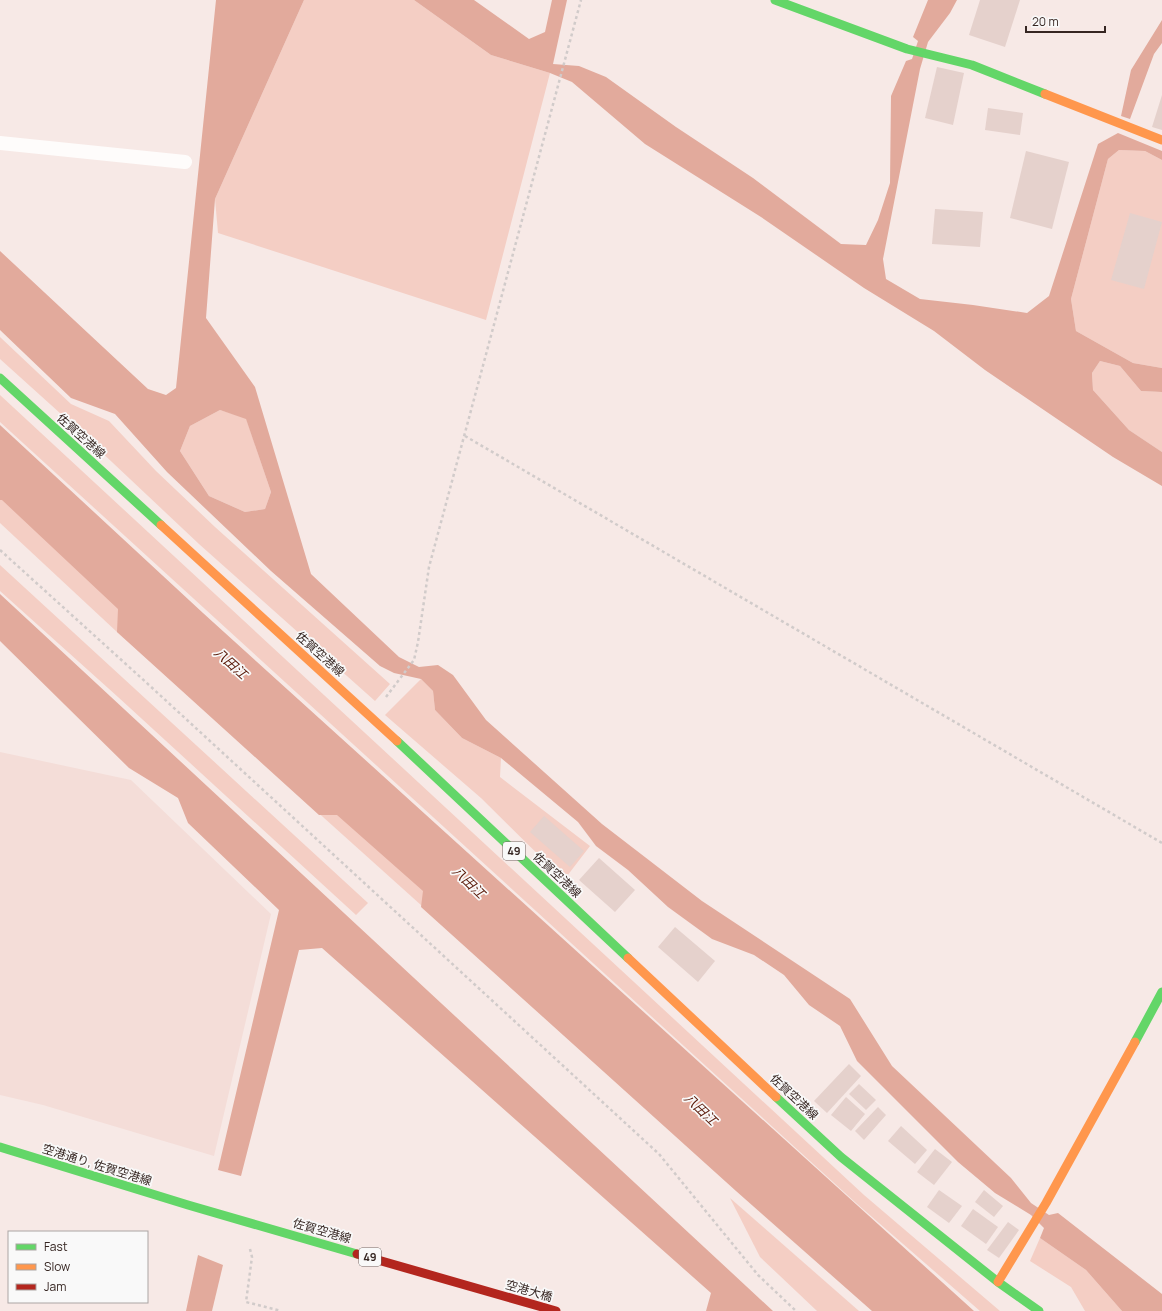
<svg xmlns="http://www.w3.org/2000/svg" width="1162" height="1311" viewBox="0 0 1162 1311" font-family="Manrope,'Noto Sans JP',sans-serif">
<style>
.built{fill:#f4ddd8}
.green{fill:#f4cec4}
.water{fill:#e2aa9c;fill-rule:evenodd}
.building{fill:#e5d1cc}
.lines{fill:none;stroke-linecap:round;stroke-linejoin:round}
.path{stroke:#d1cbca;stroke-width:2.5;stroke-dasharray:3 3;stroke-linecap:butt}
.lane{stroke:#fefcfb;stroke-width:14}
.fast{stroke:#63d668;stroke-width:9}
.slow{stroke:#ff974d;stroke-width:9}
.jam{stroke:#b3261e;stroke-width:9}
.labels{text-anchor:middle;stroke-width:3.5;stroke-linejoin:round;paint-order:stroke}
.shield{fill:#f9f9f9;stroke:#706562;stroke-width:1}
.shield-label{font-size:11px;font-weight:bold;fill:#362622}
.street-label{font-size:12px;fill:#362622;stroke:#f9f9f9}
.water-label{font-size:13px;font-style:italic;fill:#581706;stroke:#f9f9f9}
</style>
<rect width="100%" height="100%" fill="#f7e9e6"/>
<polygon class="built" points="0,752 131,780 271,914 214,1156 43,1105 0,1095"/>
<g class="green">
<polygon points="304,0 414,0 491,55 550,73 486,320 218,233 215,199"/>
<polygon points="1119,150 1145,151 1162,160 1162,368 1133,363 1076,331 1071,299 1108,159"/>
<polygon points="0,337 71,404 109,421 156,471 215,527 390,684 375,701 199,544 61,414 0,359"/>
<polygon points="1100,361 1120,366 1141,391 1162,392 1162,452 1129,430 1093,390 1092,373"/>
<polygon points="0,395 864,1195 1000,1311 980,1311 856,1203 0,422"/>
<polygon points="220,410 246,418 271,492 265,509 245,512 209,496 180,451 190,426"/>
<polygon points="0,476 873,1311 117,632 0,523"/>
<polygon points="0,565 368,903 356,915 118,697 0,591"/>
<polygon points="421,679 433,691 435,710 462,738 501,758 500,777 590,846 564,880 481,798 385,715"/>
<polygon points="730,1198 859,1311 817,1311 760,1257"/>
<polygon points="1040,1238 1086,1270 1122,1311 1085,1311 1071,1287 1030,1261"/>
</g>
<g class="water">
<path d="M216,0H304L215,199L206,318L255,387L311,574L399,657L419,667L438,665L453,675L486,720L602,824L702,901L850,999L892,1066L1011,1178L1031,1203L1049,1215L1058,1213L1162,1294V1311H1122L1086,1270L1040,1238L1044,1228L1031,1215L995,1193L958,1162L857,1061L840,1026L809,1005L784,975L754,955L712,939L668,907L628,870L596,846L578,822L501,758L462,738L435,710L433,691L421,679L394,673L380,666L271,571L167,472L115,414L71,398L0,330V251L148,389L166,395L176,388ZM220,410L246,419L271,492L265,509L245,512L209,496L180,451L190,426Z"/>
<polygon points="414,0 474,0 529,39 545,32 552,0 567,0 553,64 579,66 606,77 676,127 753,178 841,244 866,245 878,220 890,183 891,96 906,61 912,59 918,41 913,37 928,0 957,0 950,13 928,42 920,69 883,259 886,279 920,299 973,305 1027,313 1049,296 1098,144 1118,133 1162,151 1162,160 1145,151 1119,150 1108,159 1071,299 1076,331 1133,363 1162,368 1162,392 1141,391 1120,366 1100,361 1092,373 1093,390 1129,430 1162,452 1162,486 1113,457 985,370 934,331 864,288 761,217 645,144 572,82 550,73 491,55"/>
<polygon points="1162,20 1162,43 1154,54 1130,119 1121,116 1131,70"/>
<polygon points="0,425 203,613 974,1311 872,1311 736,1191 421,907 423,891 337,815 319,815 117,632 118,609 2,500 0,500"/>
<polygon points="0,594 773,1311 706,1311 711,1293 322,948 299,950 241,1176 218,1170 279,910 188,823 178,798 129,768 0,641"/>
<polygon points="198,1255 223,1265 212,1311 186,1311"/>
</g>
<g class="building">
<polygon points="980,0 1020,0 1005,47 969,35"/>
<polygon points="937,67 964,73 953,125 925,118"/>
<polygon points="1162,95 1162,130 1152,127"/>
<polygon points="988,108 1023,113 1020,135 985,130"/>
<polygon points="1026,151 1069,162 1052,229 1010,218"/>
<polygon points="935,209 983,212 980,247 932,244"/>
<polygon points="1130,213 1162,222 1144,289 1111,280"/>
<polygon points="544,816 584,851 570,867 530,832"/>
<polygon points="599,858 635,890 615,912 579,880"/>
<polygon points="675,927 715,961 698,982 658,947"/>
<polygon points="849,1064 861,1076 827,1113 814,1101"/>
<polygon points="859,1084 876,1100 866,1110 849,1094"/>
<polygon points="846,1097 865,1114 851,1131 831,1115"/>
<polygon points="878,1107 886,1115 864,1140 855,1131"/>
<polygon points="901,1126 927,1150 915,1164 888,1141"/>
<polygon points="935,1149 952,1162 934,1185 917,1172"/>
<polygon points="939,1190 962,1206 949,1223 927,1207"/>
<polygon points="984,1190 1003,1206 994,1217 975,1202"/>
<polygon points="973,1209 998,1227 986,1244 961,1226"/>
<polygon points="1008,1222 1019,1230 999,1258 987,1250"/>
</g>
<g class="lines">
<g class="path">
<polyline points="465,436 1162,843"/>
<polyline points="0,550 149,685 659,1154 758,1275 796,1311"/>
<polyline points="386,697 414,660 418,642 429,567 581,0"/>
<polyline points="250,1249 252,1257 246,1302 281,1311"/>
</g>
<polyline class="lane" points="0,143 185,162"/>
<g class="fast">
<polyline points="775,0 907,49 972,65 1045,94"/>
<polyline points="0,378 161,525"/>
<polyline points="397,741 628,958"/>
<polyline points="1135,1042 1162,992"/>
<polyline points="776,1097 841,1157 998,1282 1039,1311"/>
<polyline points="0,1147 188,1205 357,1254"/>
</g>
<g class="slow">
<polyline points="1045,94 1162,140"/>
<polyline points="161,525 397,741"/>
<polyline points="628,958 776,1097"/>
<polyline points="998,1282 1046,1203 1135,1042"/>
</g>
<polyline class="jam" points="357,1254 556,1311"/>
</g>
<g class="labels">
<g class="shield">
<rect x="503" y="842" width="22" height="18" rx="3"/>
<rect x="359" y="1248" width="22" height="18" rx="3"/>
</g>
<g class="shield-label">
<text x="514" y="855">49</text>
<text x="370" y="1261">49</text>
</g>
<g class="street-label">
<text transform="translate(81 436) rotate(42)" y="4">佐賀空港線</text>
<text transform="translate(320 654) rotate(42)" y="4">佐賀空港線</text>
<text transform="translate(557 875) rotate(43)" y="4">佐賀空港線</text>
<text transform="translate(794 1097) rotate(43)" y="4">佐賀空港線</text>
<text transform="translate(97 1165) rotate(17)" y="4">空港通り, 佐賀空港線</text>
<text transform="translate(322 1231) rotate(16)" y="4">佐賀空港線</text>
<text transform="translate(529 1291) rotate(16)" y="4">空港大橋</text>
</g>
<g class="water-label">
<text transform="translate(231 663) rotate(42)" y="5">八田江</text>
<text transform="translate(469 882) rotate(44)" y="5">八田江</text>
<text transform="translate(701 1109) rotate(44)" y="5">八田江</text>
</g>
</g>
<rect x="8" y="1231" width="140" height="72" fill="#f9f9f9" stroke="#aba5a3"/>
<rect x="16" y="1244" width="20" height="6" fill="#63d668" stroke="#aba5a3"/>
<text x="44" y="1251" font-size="12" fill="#362622">Fast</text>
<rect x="16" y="1264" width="20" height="6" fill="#ff974d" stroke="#aba5a3"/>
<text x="44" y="1271" font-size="12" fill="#362622">Slow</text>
<rect x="16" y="1284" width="20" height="6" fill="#b3261e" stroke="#aba5a3"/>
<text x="44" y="1291" font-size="12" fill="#362622">Jam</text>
<path d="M1026 26v6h79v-6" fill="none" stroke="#362622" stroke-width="2"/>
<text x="1032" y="26" font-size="12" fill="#362622" stroke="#f9f9f9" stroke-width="3" paint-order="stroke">20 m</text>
</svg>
